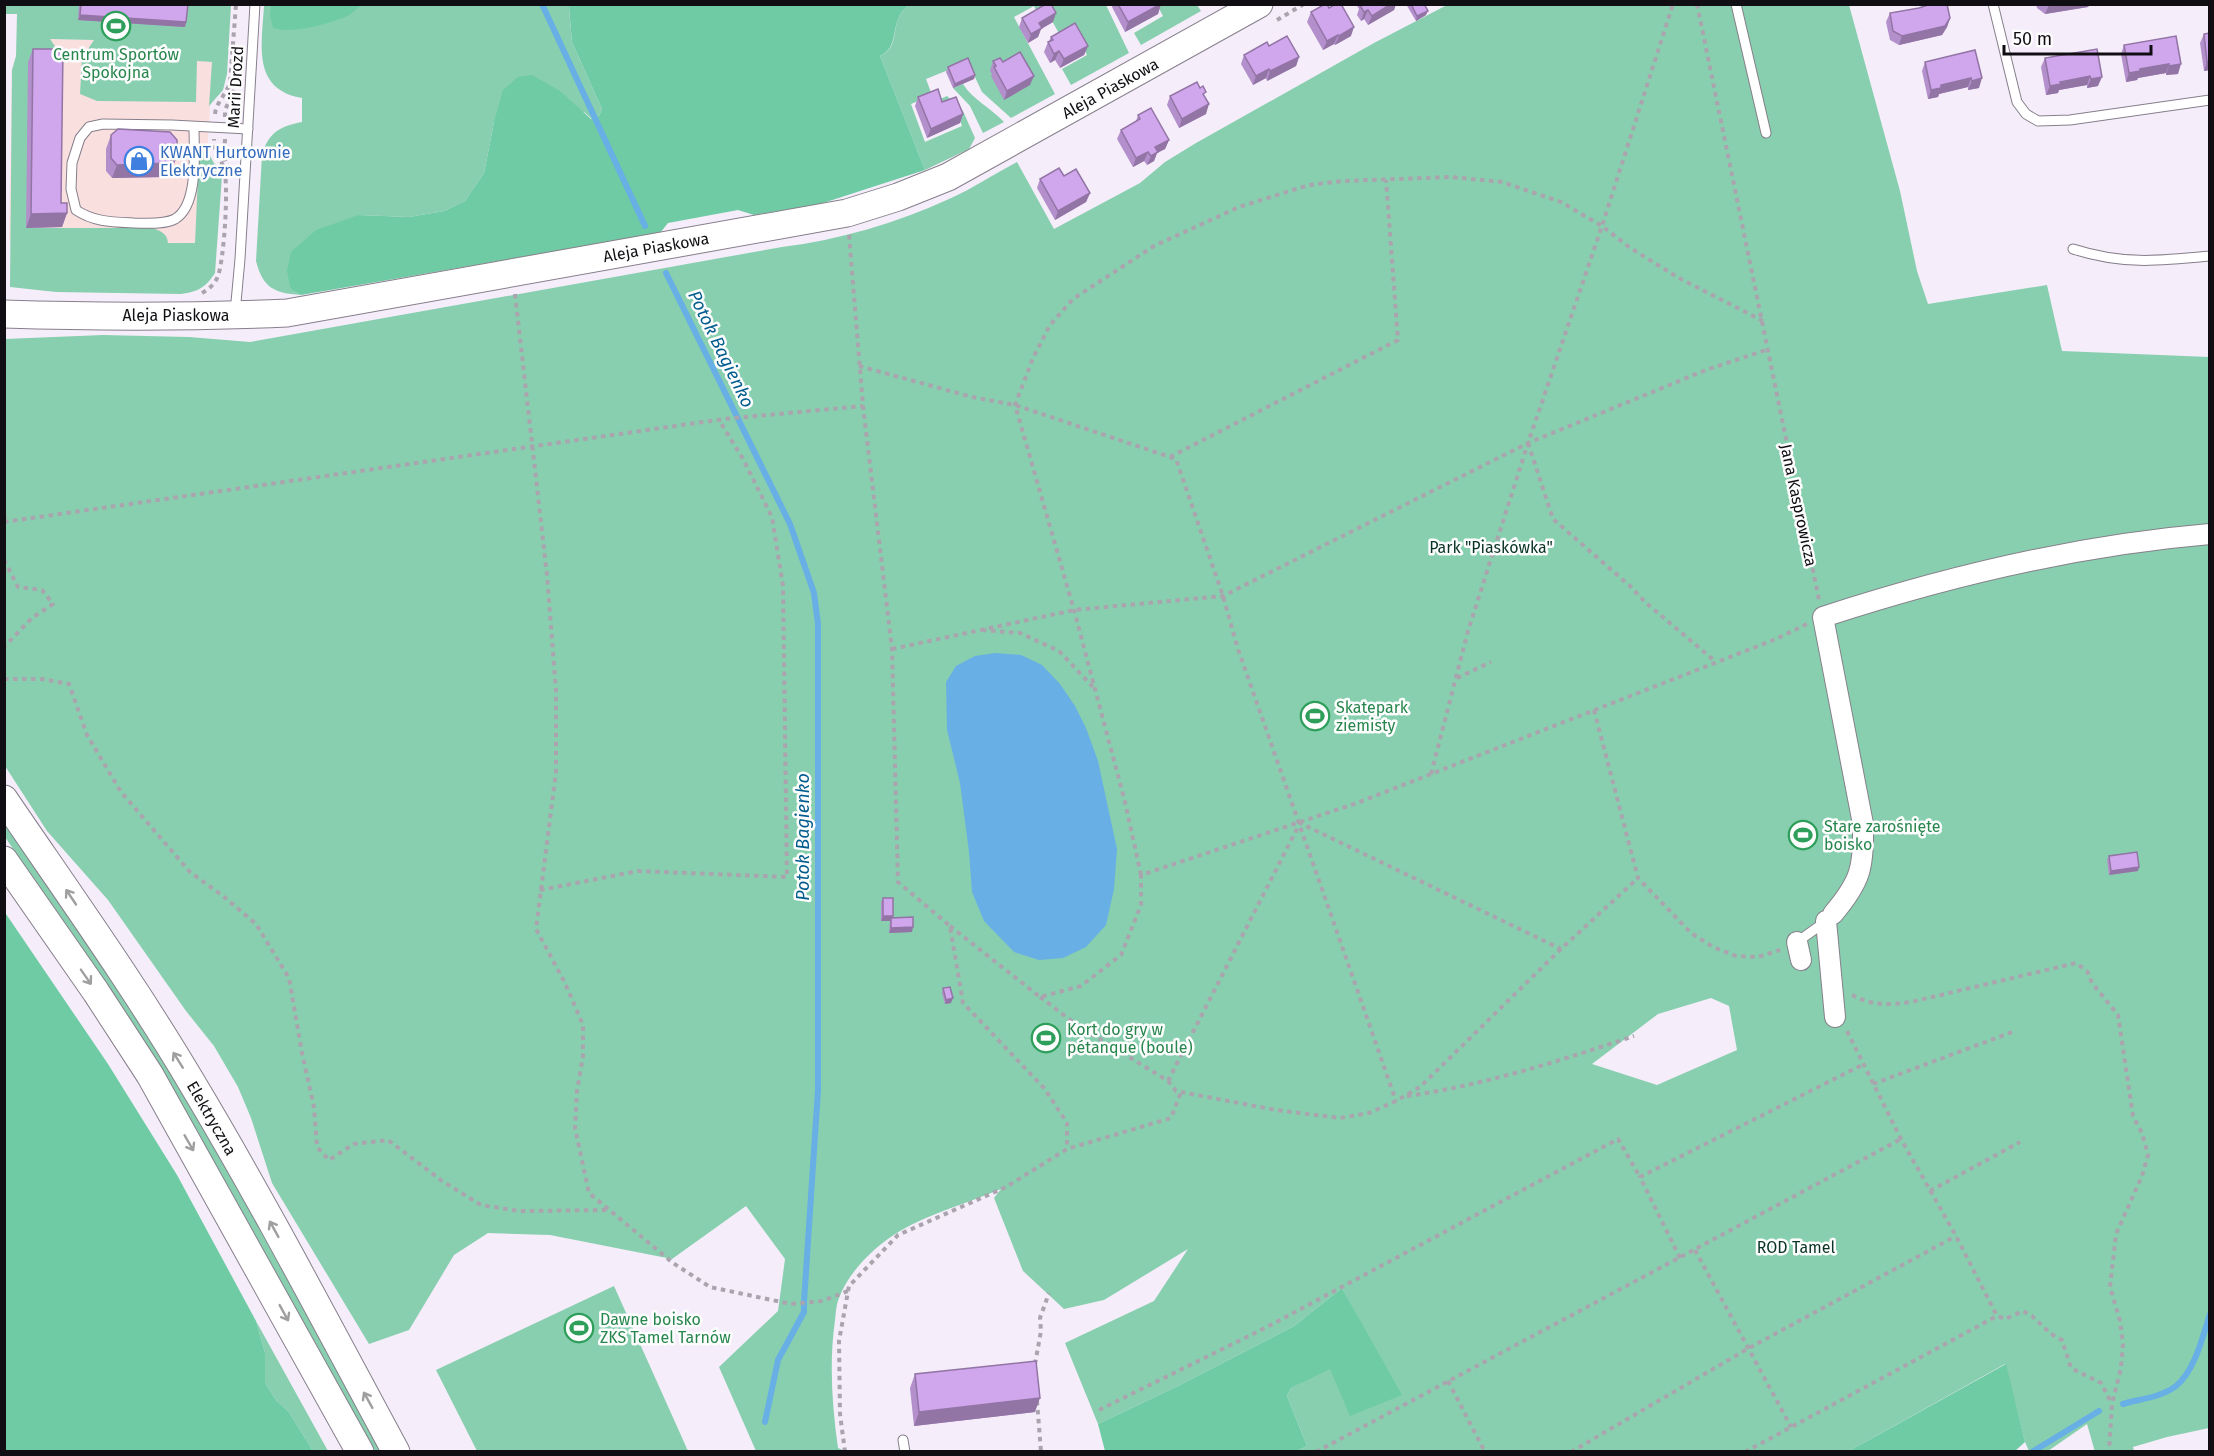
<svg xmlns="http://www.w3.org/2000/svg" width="2214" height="1456" viewBox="0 0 2214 1456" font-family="'Fira Sans',sans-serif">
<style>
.industrial{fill:#fadfdf}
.green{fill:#88cfaf;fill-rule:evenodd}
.forest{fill:#6ecba4}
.water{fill:#68afe5}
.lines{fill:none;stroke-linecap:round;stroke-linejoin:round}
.stream{stroke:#68afe5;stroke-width:6}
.lane-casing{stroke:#867f8b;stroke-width:11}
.street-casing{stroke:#867f8b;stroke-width:22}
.secondary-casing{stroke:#867f8b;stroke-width:29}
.path{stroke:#aaa4ae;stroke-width:4;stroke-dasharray:4.5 4.5;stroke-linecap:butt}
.lane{stroke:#fff;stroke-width:9}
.street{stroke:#fff;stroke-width:20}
.secondary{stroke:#fff;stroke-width:27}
.wall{fill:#b38fcb}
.shaded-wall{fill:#9274a5}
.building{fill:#d0a6ec;stroke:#9274a5;stroke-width:1.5}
.oneway{stroke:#9f9fa0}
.labels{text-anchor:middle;stroke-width:5;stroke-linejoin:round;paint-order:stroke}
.leisure-label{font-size:16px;fill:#27864d;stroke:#fdfdfd;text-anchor:start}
.street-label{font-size:16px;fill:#100e12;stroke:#fdfdfd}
.shop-label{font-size:16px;fill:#366cbe;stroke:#fdfdfd;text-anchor:start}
.park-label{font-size:16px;fill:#093425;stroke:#fdfdfd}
.water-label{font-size:18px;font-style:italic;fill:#025d8f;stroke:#fdfdfd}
</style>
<rect width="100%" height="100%" fill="#f5edfa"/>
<polygon class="industrial" points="49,39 214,41 202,243 9,241 12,70"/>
<g class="green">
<path d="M909,4L1106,5L1129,53L1071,85L1062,69L1087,55L1074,30L1061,37L1047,12L1039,16L1034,6L1014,17L1055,94L1011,118L982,92L968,62L926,79L932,95L911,104L925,142L962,126L954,104L941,108L938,100L947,96L963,111L975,138L969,149L925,170L880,56C898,48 892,32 899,17C901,12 906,8 909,4Z"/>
<path d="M4,5H231L227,74L223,90L209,106L212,62L197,61L196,102L97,101L80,94L82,58L94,40L50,39L57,49L58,63L26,228H152C161,231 167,233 168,243H195L199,154L209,149C209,160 218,166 222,176L215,273C206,287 198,292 181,294L56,292L10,287L12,70L16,56L17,14H5Z"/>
<path d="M264,5H572L569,8L572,42L602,109L599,116L592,119L584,112L494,122L484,173L465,201L444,211L409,217L359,215L293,291L301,295C274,293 263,288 256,261L262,155C268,133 280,126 302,122V98C251,89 262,44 264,5Z"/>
<polygon points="1157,5 1197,5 1201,11 1141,45 1134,33 1163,16"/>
<path d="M1447,5H1849L1900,191L1917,271L1928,304L2047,285L2062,351L2209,357V1428L2167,1437L2133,1447L2134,1451L2095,1452L2087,1424L2048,1451H2029L2025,1442L2005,1364L1849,1451H1297L1307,1446L1287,1396L1291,1388L1373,1345L1342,1288L1294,1326L1178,1386L1098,1424L1065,1343L1154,1301L1188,1249L1104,1300L1064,1309L1023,1271L994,1198L1001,1189C968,1203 931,1213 900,1231C875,1246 849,1271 839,1298C836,1305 836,1313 835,1320C829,1363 832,1405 838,1448L845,1451H756L719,1367L778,1311L785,1259L746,1206L672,1259L550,1235L488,1233L454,1255L409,1330L369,1344L272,1183L251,1118L238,1087L214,1046L186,1011L108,900L47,831L5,766V339L103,335L189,337L250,342L782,247C839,240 896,223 949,199C972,189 994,174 1017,162L1054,229L1140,183L1165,162L1196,143L1374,43ZM1711,998L1729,1006L1737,1050L1657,1085L1592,1064L1658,1014Z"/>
<path d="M963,84C973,100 991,108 1004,122L983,133L970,106L953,88Z"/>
<polygon points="4,819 92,946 215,1143 384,1451 373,1451 96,971 5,837"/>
<polygon points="614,1286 688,1451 477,1451 436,1370"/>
<polygon points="256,1321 328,1451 313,1451 289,1412 276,1400 265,1383 265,1353"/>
</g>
<g class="forest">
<path d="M271,5V4L362,5C357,8 352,14 347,16C329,24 292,34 273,28L270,15Z"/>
<path d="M572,5H908C906,8 901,12 899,17C892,32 897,48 880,56L925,170L820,204L754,215L738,210L668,223L660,233L301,295L293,291L290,286L287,271L291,252L316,230L359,215L409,217L444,211L465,201L484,173L494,122L503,90L518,77L532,75L560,91L591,119L599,116L602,109L572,42L569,7Z"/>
<polygon points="4,911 108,1064 177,1175 256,1321 265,1353 265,1383 276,1400 289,1412 313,1451 5,1451"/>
<polygon points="1342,1288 1402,1395 1350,1416 1330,1369 1291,1388 1287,1396 1307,1446 1297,1451 1105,1451 1098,1424 1178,1386 1294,1326"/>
<polygon points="2006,1364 2025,1442 2015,1451 1849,1451"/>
</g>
<polygon class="water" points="995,653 1021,655 1042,665 1060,684 1075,706 1086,728 1098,761 1117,849 1114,889 1106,925 1086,947 1063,958 1039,960 1014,952 984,921 972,892 969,852 960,783 947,730 946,682 956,666 975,656"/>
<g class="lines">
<g class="stream">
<polyline points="542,4 645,226"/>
<polyline points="666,273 790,524 814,593 818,624 818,1090 804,1302 804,1312 778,1360 765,1422"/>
<path d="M2123,1404C2140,1399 2162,1397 2176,1386C2195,1371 2203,1335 2210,1314"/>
<polyline points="2032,1452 2099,1411"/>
</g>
<g class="lane-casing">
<g id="lane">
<polyline points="1736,4 1766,133"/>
<polyline points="1993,4 2017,102 2026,114 2038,121 2070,120 2210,100"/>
<path d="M194,127C194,151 199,205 175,219C163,225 146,223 134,223C112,222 94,222 76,210L71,189L72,163L80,138L89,127L103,124L172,125L248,129"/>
<path d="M2073,249C2123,265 2159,261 2210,256"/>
<polyline points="235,313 240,259 255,4"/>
<polyline points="1797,942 1825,922"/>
<polyline points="903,1440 905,1452"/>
</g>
</g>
<g class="street-casing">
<g id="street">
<path d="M1833,914C1861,881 1864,867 1863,824L1823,617C1948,576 2078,545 2210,534"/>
<polyline points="1826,921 1835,1017"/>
<polyline points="1797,942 1801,960"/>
</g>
</g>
<g class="secondary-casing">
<g id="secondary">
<path d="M4,314C99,317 193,317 287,313L847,213L898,197L948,177L1259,4"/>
<path d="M4,799C68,893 134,985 192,1083C264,1203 329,1328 396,1452"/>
<polyline points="4,860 96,992 150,1075 360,1452"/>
</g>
</g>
<g class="path">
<polyline points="1697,4 1819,600"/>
<polyline points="1277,20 1304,4"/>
<path d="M215,114C216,103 226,94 230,83L236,4"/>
<polyline points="225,117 225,110 234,90"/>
<polyline points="225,139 224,157 231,176"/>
<polyline points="849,235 863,406 892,649 898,882 950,926 963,1003 1044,1088 1067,1123 1067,1149"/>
<path d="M202,293C209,289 215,284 218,276C224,260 229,185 224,169C221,158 214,152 214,139"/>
<polyline points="515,294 547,575 556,691 556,772 536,929 565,983 583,1025 583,1056 577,1091 575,1128 589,1193 673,1263 710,1287 791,1304 822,1301 848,1291"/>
<polyline points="859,366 972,397 1015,405 1176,459 1223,596 1237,646 1396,1101"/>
<polyline points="1528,443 1553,519 1630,586 1645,602 1716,662"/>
<polyline points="1170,457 1398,340 1386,180"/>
<polyline points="4,514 6,522"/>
<polyline points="4,522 724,419 863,406"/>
<polyline points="4,560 18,587 42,590 53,604 32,618 4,647"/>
<polyline points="982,630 1020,633 1059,651 1093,687"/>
<polyline points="892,649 1074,610 1223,596 1528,443 1706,370 1769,349"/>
<polyline points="1457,678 1491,662"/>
<polyline points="4,679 42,679 69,684 87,735 121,792 190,872 223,896 256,924 289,978 302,1053 314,1107 317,1147 329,1160 354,1144 388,1140 442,1181 481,1205 519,1211 610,1210"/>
<polyline points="1594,710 1638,878 1691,933 1713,947 1736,956 1758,957 1780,950"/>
<polyline points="1431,774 1468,631 1528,443 1602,226 1673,4"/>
<polyline points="1141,875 1125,802 1074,610 1015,405 1033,358 1050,325 1073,299 1154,246 1239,207 1309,185 1342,181 1451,177 1502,182 1561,202 1602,226 1629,247 1677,277 1763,321"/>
<polyline points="540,890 638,871 787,877 783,586 772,517 743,459 719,420"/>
<polyline points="950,926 1040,997 1081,986 1121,955 1141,905 1141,875 1357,803 1776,639 1807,624"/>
<path d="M1852,995C1872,1006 1889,1005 1911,1002L2076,963L2087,971L2092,983L2118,1015L2133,1116L2142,1133L2148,1155L2142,1176L2116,1234L2110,1287L2120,1321L2123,1344L2121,1368L2112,1404L2109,1452"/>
<polyline points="1040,997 1077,1025 1168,1081 1176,1091 1276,1110 1340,1118 1369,1113 1396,1101 1420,1087 1561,949 1638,878"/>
<polyline points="1847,1031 1901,1139 1956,1236 1997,1316 2005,1319 2023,1311 2032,1316 2051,1334 2062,1340 2071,1368 2101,1383 2112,1404"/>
<polyline points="1168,1081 1300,823 1561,949"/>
<polyline points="1873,1084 2015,1031"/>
<path d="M1407,1096C1485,1085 1559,1061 1634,1036"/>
<polyline points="1930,1191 2020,1142"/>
<polyline points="1695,1250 1791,1427"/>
<polyline points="1680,1258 1640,1177 1864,1064"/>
<polyline points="1035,1364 1041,1331 1040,1318 1049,1293"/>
<polyline points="1448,1381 1485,1452"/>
<polyline points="1037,1401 1041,1452"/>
<polyline points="1099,1410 1267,1327 1618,1139 1640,1177"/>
<polyline points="845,1452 840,1414 839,1341 849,1286 898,1235 1006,1187 1067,1149 1171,1118 1181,1092"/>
<polyline points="1316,1452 1901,1139"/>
<polyline points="1571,1452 1749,1348 1956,1236"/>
<polyline points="1745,1452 1997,1316"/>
</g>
<use href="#lane" class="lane"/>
<use href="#street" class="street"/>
<use href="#secondary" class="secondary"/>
</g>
<g class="wall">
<polygon points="79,4 188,4 186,22 185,27 78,20"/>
<polygon points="1113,4 1161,4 1158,14 1125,32 1112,7"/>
<polygon points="1356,4 1396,4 1394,10 1368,25 1364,19 1361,21 1357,15 1359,9"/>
<polygon points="1406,4 1424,4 1426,15 1416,21"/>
<polygon points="2036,4 2090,4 2088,7 2045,14 2037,8"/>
<polygon points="1329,8 1351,36 1335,45 1334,44 1323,50 1307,22 1311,12"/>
<polygon points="1919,8 1950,18 1947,27 1942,35 1899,45 1890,40 1886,22 1890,13"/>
<polygon points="1022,18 1053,22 1041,29 1038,37 1028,43 1019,27"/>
<polygon points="2210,33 2210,70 2204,71 2200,43 2204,34"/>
<polygon points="2176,36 2178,74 2166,75 2166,73 2138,78 2137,80 2126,82 2121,54 2124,45"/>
<polygon points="1051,37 1088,46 1084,55 1060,68 1055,60 1050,63 1044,52 1048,42 1049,41"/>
<polygon points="1269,46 1299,57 1296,66 1267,81 1266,78 1253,85 1241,64 1244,55"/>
<polygon points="33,49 61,203 67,213 62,227 26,228 28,62"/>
<polygon points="2097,49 2098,86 2087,88 2087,85 2059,90 2058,93 2046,95 2041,67 2045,58"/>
<polygon points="1975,50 1979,88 1968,90 1968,87 1939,94 1938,97 1928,99 1922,71 1925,62"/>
<polygon points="993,61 1003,62 1030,85 1004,100 991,76 992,74 990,71"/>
<polygon points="948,67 975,75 974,79 953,88 946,72"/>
<polygon points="1170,96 1205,97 1206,114 1179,128 1167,105"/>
<polygon points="918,97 942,102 963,114 960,123 927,138 915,106"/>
<polygon points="1138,115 1169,140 1165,149 1157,153 1154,161 1147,165 1144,161 1133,167 1117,139 1121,130 1136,121"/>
<polygon points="111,135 177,156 172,169 164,177 112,178 106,171 106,149"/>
<polygon points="1040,179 1090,193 1086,202 1055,220 1037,188"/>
<polygon points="2109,856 2138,871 2109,875 2107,860"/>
<polygon points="883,898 892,918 912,932 889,933 890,921 881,921 881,902"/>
<polygon points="943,988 951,1003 945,1004 942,993"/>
<polygon points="915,1374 1035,1412 914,1426 910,1388"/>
</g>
<g class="shaded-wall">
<polygon points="1161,4 1158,14 1125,32 1128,22"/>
<polygon points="1391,4 1396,4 1394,10 1368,25 1372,16"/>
<polygon points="2090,4 2088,7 2045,14 2049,5"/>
<polygon points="1368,10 1364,19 1361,21 1364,12"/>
<polygon points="1428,11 1426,15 1416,21 1417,16"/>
<polygon points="1056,13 1053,22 1041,29 1038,37 1028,43 1031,34 1039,23"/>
<polygon points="80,15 186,22 185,27 78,20"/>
<polygon points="1950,18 1947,27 1942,35 1899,45 1902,36"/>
<polygon points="1354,27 1351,36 1335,45 1339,36"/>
<polygon points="1338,35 1334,44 1323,50 1327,41"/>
<polygon points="1088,46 1084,55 1060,68 1064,59"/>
<polygon points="1059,51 1055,60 1050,63 1054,54"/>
<polygon points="1299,57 1296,66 1267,81 1270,71"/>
<polygon points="2210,61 2210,70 2204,71 2207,62"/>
<polygon points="2169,64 2166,73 2138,78 2137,80 2126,82 2129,73 2140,69"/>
<polygon points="2181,64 2178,74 2166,75 2169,66"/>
<polygon points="1269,69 1266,78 1253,85 1256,76"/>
<polygon points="975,75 974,79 953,88 955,84"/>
<polygon points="1034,76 1030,85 1004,100 1007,91"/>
<polygon points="2090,76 2087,85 2059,90 2058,93 2046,95 2050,86 2060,82"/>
<polygon points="2102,77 2098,86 2087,88 2091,79"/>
<polygon points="1971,78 1968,87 1939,94 1938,97 1928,99 1931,90 1941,85"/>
<polygon points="1982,78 1979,88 1968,90 1972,81"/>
<polygon points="1209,104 1206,114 1179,128 1182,119"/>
<polygon points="963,114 960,123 927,138 931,129"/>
<polygon points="1169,140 1165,149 1157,153 1154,161 1147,165 1155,147"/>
<polygon points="1148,152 1144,161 1133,167 1136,158"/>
<polygon points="177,156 172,169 164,177 112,178 117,165"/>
<polygon points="1090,193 1086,202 1055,220 1058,211"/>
<polygon points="67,213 62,227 26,228 31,214"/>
<polygon points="2139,867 2138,871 2109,875 2111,871"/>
<polygon points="883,916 893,916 891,921 891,918 890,921 881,921"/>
<polygon points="913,927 912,932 889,933 891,928"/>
<polygon points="953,998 951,1003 945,1004 946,1000"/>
<polygon points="1040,1398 1035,1412 914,1426 919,1412"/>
</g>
<g class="building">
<polygon points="81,4 188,4 186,22 80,15"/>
<polygon points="1046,4 1051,4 1056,13 1039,23 1042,28 1031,34 1022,18"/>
<polygon points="1118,4 1161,4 1128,22"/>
<polygon points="1325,4 1327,4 1329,8 1336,4 1341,4 1354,27 1339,36 1338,35 1327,41 1311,12"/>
<polygon points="1362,4 1391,4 1372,16 1368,10 1364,12 1360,5"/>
<polygon points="1411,4 1424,4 1428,11 1417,16"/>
<polygon points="1931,4 1947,4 1950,18 1945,26 1902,36 1893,31 1890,13 1919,8"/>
<polygon points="1075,23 1088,46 1064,59 1059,51 1054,54 1048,42 1053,40 1051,37"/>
<polygon points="2210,33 2210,61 2207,62 2204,34"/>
<polygon points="1287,36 1299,57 1270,71 1269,69 1256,76 1244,55 1267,42 1269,46"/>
<polygon points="2176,36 2181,64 2169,66 2169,64 2140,69 2140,71 2129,73 2124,45"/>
<polygon points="33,49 63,49 61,203 67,203 67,213 31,214"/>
<polygon points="2097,49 2102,77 2091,79 2090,76 2060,82 2061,84 2050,86 2045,58"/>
<polygon points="1975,50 1982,78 1972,81 1971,78 1941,85 1941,88 1931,90 1925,62"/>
<polygon points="1020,52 1034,76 1007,91 994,67 996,66 993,61 1000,58 1003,62"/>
<polygon points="968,58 975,75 955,84 948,67"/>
<polygon points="1197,82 1200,88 1203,86 1206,92 1203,94 1209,104 1182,119 1170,96"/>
<polygon points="938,89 942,102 956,97 963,114 931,129 918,97"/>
<polygon points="1151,108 1169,140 1155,147 1158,152 1151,156 1148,152 1136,158 1121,130 1140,119 1138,115"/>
<polygon points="118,129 170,132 177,140 177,156 169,163 117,165 111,158 111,135"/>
<polygon points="1059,168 1064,176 1076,169 1090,193 1058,211 1040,179"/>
<polygon points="2137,852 2139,867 2111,871 2109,856"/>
<rect x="883" y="898" width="10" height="18"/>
<polygon points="913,917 913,927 891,928 891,918"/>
<polygon points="950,987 953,998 946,1000 943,988"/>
<polygon points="1036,1361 1040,1398 919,1412 915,1374"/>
</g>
<defs><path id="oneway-shaft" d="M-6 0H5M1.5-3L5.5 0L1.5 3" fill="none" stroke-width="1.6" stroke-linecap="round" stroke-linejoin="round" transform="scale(1.5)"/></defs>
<g class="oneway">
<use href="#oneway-shaft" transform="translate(71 897) rotate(-124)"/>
<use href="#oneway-shaft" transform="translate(86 977) rotate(55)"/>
<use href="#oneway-shaft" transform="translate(178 1060) rotate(-122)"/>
<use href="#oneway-shaft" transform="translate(189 1143) rotate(60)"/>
<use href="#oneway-shaft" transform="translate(274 1229) rotate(-119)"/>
<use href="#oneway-shaft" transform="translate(284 1313) rotate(61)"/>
<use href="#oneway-shaft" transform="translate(368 1400) rotate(-119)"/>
</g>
<defs>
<g id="stadium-ring" transform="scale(1.5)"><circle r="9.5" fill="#fdfdfd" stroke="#2e9e5b" stroke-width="1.5"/><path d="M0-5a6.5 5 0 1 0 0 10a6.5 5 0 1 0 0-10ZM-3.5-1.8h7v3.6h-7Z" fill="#2e9e5b"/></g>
<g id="shop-ring" transform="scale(1.5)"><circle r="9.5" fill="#fdfdfd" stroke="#3f7fe0" stroke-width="1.5"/><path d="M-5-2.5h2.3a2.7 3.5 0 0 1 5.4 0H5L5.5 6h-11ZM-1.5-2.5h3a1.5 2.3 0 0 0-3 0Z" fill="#3f7fe0"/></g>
</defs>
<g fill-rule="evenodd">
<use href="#stadium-ring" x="116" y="26"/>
<use href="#shop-ring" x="139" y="161"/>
<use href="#stadium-ring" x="1315" y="716"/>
<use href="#stadium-ring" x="1803" y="835"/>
<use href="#stadium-ring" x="1046" y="1038"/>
<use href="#stadium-ring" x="579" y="1328"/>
</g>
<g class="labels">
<g class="leisure-label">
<text x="116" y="60" text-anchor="middle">Centrum Sportów<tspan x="116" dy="18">Spokojna</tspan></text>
<text x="1336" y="713">Skatepark<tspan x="1336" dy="18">ziemisty</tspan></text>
<text x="1824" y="832">Stare zarośnięte<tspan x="1824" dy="18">boisko</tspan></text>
<text x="1067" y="1035">Kort do gry w<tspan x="1067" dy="18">pétanque (boule)</tspan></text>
<text x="600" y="1325">Dawne boisko<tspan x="600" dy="18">ZKS Tamel Tarnów</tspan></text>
</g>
<g class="street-label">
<text transform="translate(235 87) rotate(-87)" y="6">Marii Drozd</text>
<text transform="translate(1110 88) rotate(-29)" y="6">Aleja Piaskowa</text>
<text transform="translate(656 247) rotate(-10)" y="6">Aleja Piaskowa</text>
<text x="176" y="321">Aleja Piaskowa</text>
<text transform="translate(1799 505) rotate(78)" y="6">Jana Kasprowicza</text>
<text transform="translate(212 1118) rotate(60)" y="6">Elektryczna</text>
</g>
<g class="shop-label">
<text x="160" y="158">KWANT Hurtownie<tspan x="160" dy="18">Elektryczne</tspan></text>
</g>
<g class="park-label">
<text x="1491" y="553">Park "Piaskówka"</text>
<text x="1796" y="1253">ROD Tamel</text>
</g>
<g class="water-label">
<text transform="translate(721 349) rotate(64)" y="6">Potok Bagienko</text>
<text transform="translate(803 837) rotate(-90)" y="6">Potok Bagienko</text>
</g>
</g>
<rect width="2214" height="1456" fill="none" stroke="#100e12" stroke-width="12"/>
<path d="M2004 45v9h147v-9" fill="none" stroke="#100e12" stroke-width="3"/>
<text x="2013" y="45" font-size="18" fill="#100e12" stroke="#fdfdfd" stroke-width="4.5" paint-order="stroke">50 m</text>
</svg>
